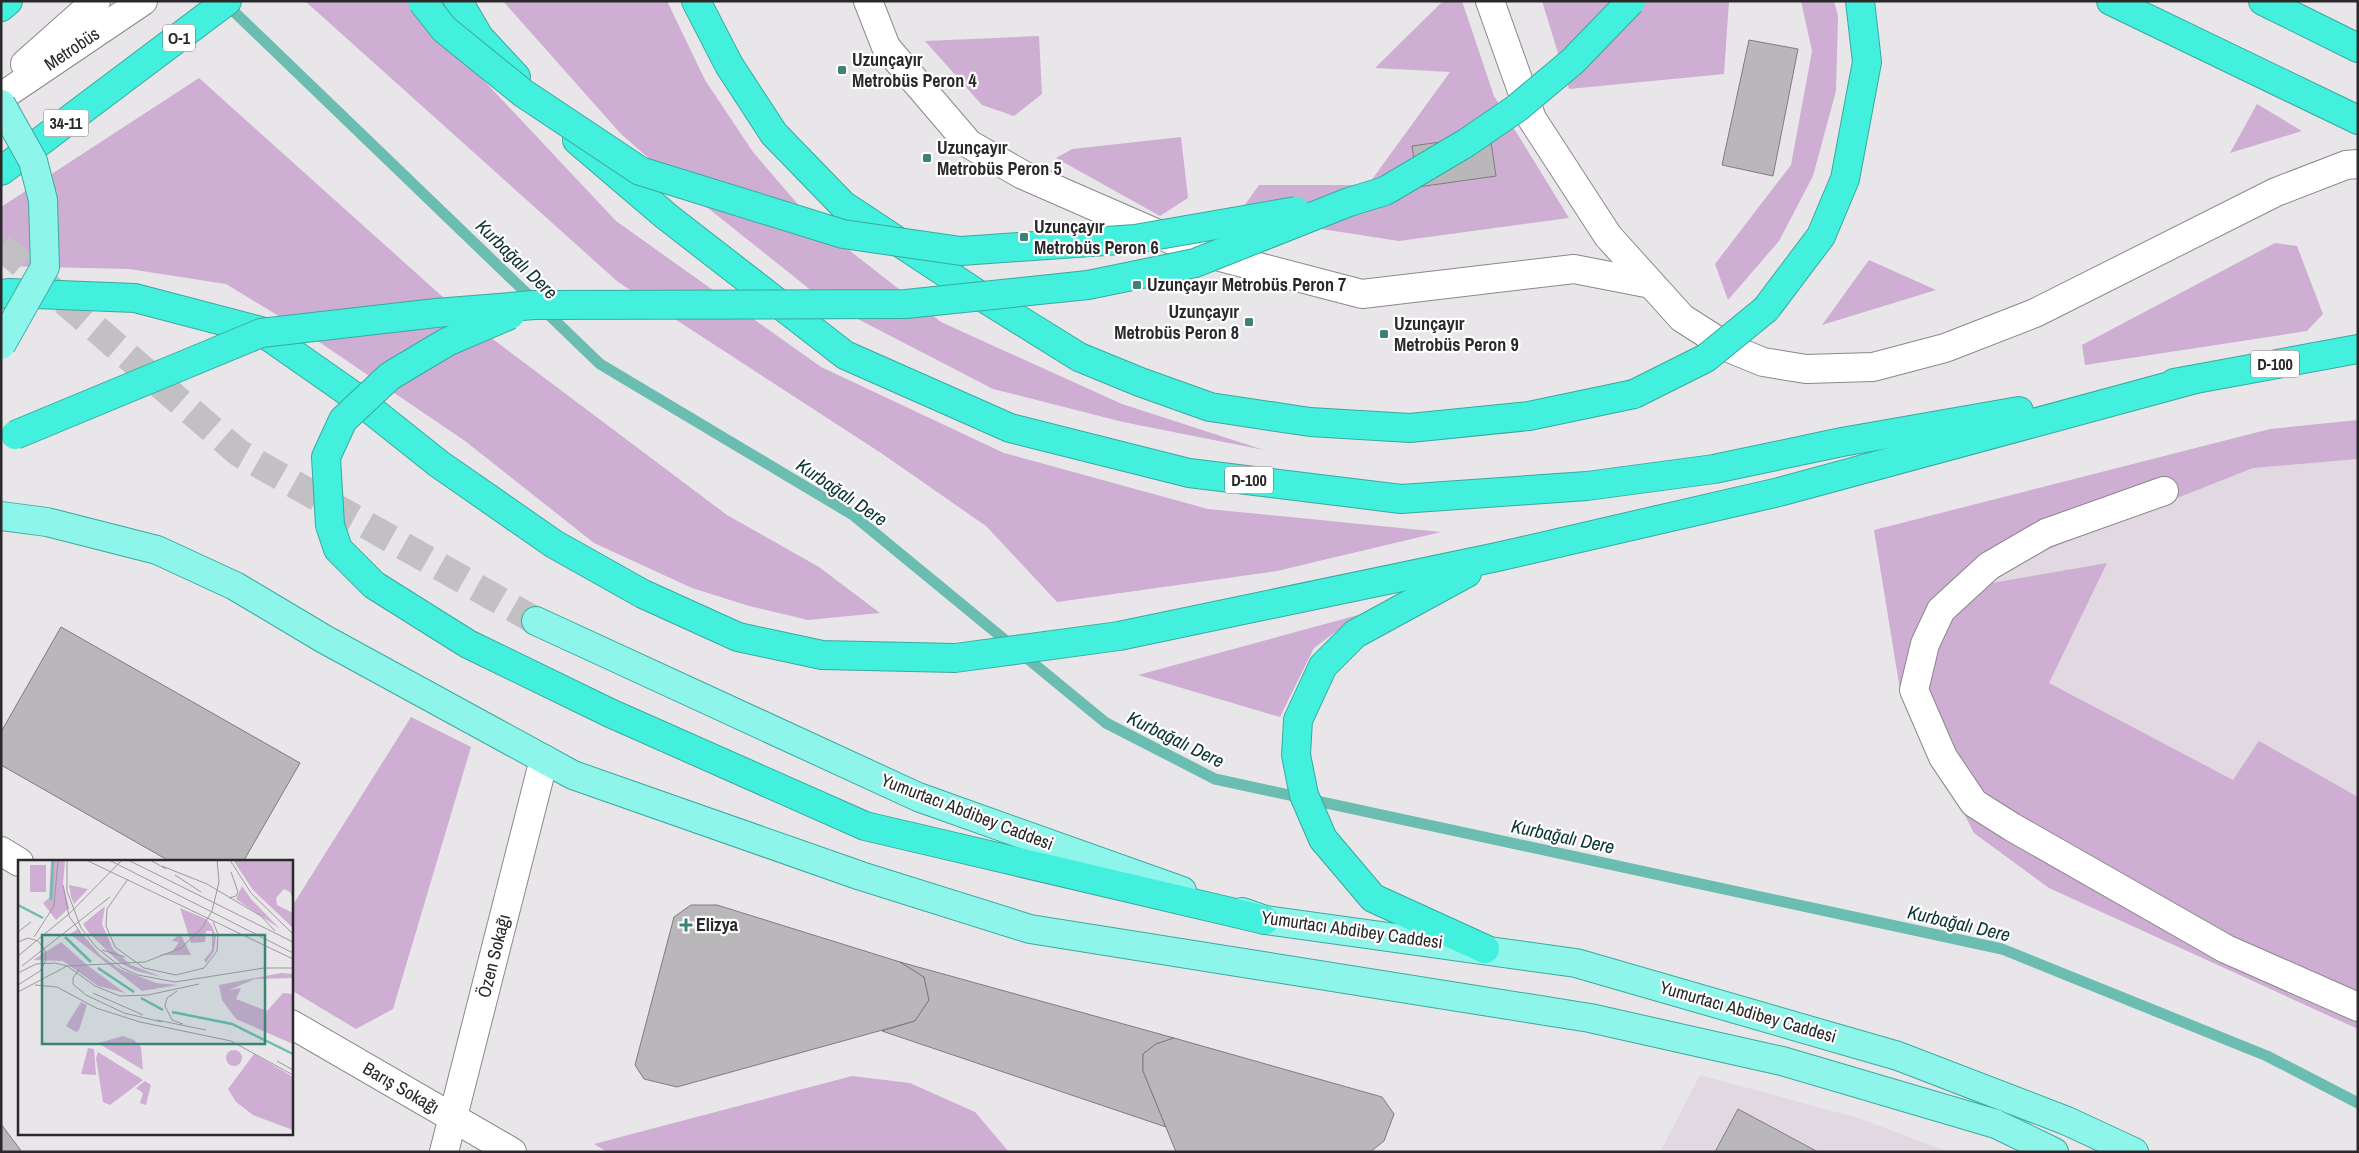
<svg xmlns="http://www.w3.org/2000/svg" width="2359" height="1153" viewBox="0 0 2359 1153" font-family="'Archivo Narrow',sans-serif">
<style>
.built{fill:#e1d8e1}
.green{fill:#ceaed2}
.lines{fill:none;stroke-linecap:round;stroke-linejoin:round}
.stream{stroke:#6bbcb1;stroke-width:11}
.building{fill:#bab7ba;stroke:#7f7c7f}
.major-tunnel{stroke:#c3c0c4;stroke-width:28;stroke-dasharray:28 14;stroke-linecap:butt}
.minor-casing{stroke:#8b888c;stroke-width:30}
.major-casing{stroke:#3aa99e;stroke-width:30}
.highway-casing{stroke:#3aa99e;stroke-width:30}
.minor{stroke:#fff;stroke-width:28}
.major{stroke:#8ef5eb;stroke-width:28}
.highway{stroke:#43efdd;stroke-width:28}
.major-bridge-casing{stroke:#3aa99e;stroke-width:30;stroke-linecap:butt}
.highway-bridge-casing{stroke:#3aa99e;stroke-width:30;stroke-linecap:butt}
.major-bridge{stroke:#8ef5eb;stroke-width:28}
.highway-bridge{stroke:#43efdd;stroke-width:28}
.poi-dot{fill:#3c8279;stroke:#fff;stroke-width:2}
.labels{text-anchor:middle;stroke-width:4.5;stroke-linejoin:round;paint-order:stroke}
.shield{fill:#fff;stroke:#6a686a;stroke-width:1}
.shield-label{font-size:16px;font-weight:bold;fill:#2a282a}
.street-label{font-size:18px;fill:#2a282a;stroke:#fff}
.poi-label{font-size:18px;font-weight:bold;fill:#2a282a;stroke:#fff;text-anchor:start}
.water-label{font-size:19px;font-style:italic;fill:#0d3530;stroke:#fff}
.inset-river{fill:none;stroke:#6bbcb1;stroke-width:2.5}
.inset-road{fill:none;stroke:#9d9a9d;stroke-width:1}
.view{fill:#3c8279;fill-opacity:0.15;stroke:#3c8279;stroke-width:2.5}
.inset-edge{fill:none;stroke:#2a282a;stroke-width:2.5}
</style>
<rect width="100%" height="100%" fill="#e9e6ea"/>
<g class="built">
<polygon points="2358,459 2358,1029 2049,888 1974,833 1937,593 2253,468"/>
<polygon points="1700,1075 1858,1118 1949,1152 1660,1152"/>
</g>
<g class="green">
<polygon points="305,1 418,1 459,54 616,221 821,367 1004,453 1208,509 1441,532 1277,571 1057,602 986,526 881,453 618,282"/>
<polygon points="503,1 667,1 705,80 753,152 813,222 941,322 1122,404 1264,450 1123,422 993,389 827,303 684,189 621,134"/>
<polygon points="1443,1 1462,1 1494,96 1569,218 1399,241 1237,216 1259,185 1368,185 1450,72 1375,68"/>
<polygon points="1542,1 1729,1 1724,74 1569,89"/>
<polygon points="1801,1 1834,1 1838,16 1836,91 1813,176 1779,241 1728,300 1715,264 1791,165 1812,51"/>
<polygon points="1039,36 1042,94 1014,116 982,105 925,41"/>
<polygon points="199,78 474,325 727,515 819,567 880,613 808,620 749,606 692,588 594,543 465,441 297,327 226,284 129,269 1,266 1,207"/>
<polygon points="2257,104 2302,131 2230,153"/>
<polygon points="1181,137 1188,198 1160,216 1056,158 1072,149"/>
<polygon points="2275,243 2297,246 2323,314 2307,331 2085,365 2082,345"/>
<polygon points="1869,260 1936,290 1822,325"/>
<polygon points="2358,420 2358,459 2253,468 1940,592 2107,563 2049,683 2233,780 2259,741 2358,797 2358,1029 2049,888 1974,833 1900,690 1874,530 2270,429"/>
<polygon points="1358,615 1314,648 1280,717 1138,675"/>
<polygon points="411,717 471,747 393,1009 356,1029 291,990 291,908"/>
<polygon points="852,1076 910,1083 975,1112 1009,1152 607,1152 594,1144"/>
</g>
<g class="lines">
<polyline class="stream" points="225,3 600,364 853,515 1106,723 1215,779 2002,949 2267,1056 2358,1103"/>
</g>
<g class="building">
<polygon points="1749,40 1798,49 1773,176 1722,165"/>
<polygon points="1490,135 1496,176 1418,187 1412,146"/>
<polygon points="61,627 300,763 243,862 171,862 1,765 1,732"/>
<polygon points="691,905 717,905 900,962 924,977 929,1000 915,1021 677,1087 644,1079 635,1065 674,917"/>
<polygon points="900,962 1174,1038 1156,1044 1143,1054 1143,1071 1166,1127 882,1031 915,1021 929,1000 924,977"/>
<polygon points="1174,1038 1382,1097 1394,1114 1384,1141 1370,1152 1176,1152 1143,1071 1143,1054 1156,1044"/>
<polygon points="1738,1109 1818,1152 1715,1152"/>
<polygon points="1,1124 22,1152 1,1152"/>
</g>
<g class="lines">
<polyline class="major-tunnel" points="1,246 239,453 536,621"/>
<g class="minor-casing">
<g id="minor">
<polyline points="868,1 886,47 969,144 1023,175 1197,251 1362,294 1574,269 1651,284"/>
<polyline points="1490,1 1532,119 1608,236 1682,318 1729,348 1763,362 1806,369 1873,367 1945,348 2035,313 2276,192 2346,165 2358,164"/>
<polyline points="25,64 96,1"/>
<polyline points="1,97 143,1"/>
<polyline points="2164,491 2046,533 1989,566 1941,610 1925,644 1914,690 1943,757 1974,803 2012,827 2226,949 2358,1007"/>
<polyline points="1,851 19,862"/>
<polyline points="291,1024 512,1152"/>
<polyline points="444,1152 544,759"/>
</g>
</g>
<g class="major-casing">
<g id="major">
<polyline points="1,516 47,522 157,550 235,586 324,639 573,775 861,876 1030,929 1590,1018 1782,1061 1996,1124 2054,1152"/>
<polyline points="536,621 918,797 1182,891"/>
<polyline points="1242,912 1265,920 1576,963 1898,1056 2067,1121 2134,1152"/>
</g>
</g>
<g class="highway-casing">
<g id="highway">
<polyline points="458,1 479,37 516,77"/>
<polyline points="696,1 729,65 774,134 843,205 976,293 1079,357 1140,382 1210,407 1310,422 1410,428 1529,416 1634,394"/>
<polyline points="2111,1 2358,120"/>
<polyline points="2263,1 2358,48"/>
<polyline points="1,7 8,1"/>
<polyline points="577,140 666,216 845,355 1010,428 1189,473 1401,499 1587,486 1714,469 1842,442 2019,411"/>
<polyline points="1,171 227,1"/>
<polyline points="1,294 10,293 135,298 261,331 351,394 439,464 554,544 643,594 738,637 822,655 955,658 1119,636 1497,557 1779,492 2192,380"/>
<polyline points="1766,309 1821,236 1845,179 1867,62 1860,1"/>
<polyline points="2174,383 2358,349"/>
<polyline points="330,525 338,549 374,585 468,644 610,713 865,826 1265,920"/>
<polyline points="1467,573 1355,634 1323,666 1298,720 1296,755 1304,795 1323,839 1373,898 1485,949"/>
</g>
</g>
<use href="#minor" class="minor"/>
<use href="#major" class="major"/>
<use href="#highway" class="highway"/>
<g class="major-bridge-casing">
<polyline id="major-bridge" points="1,104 33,161 43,200 45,267 1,345"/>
</g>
<g class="highway-bridge-casing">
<g id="highway-bridge">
<polyline points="422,1 444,29 523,93 640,171 843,234 961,251 1135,239 1296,211"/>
<polyline points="1634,394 1706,358 1766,309"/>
<polyline points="15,435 261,333 436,313 534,305 906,304 1088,285 1195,263 1349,202 1385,191 1466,143 1517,108 1573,61 1631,1"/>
<polyline points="330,525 326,457 343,420 390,376 447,342 510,315"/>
</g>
</g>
<use href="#major-bridge" class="major-bridge"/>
<use href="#highway-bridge" class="highway-bridge"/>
</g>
<g class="poi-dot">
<rect x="837" y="65" width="10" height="10" rx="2.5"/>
<rect x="922" y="153" width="10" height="10" rx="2.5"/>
<rect x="1019" y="232" width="10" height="10" rx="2.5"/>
<rect x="1132" y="280" width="10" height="10" rx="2.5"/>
<rect x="1244" y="317" width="10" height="10" rx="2.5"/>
<rect x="1379" y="329" width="10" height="10" rx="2.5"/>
<path d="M683.5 917.5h5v5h5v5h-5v5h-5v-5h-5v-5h5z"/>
</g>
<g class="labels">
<g class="shield">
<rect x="163" y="24.5" width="32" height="27" rx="4"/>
<rect x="43.5" y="109.5" width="45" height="27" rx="4"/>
<rect x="2251" y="350.5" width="48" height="27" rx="4"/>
<rect x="1225" y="466.5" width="48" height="27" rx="4"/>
</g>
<g class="shield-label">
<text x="179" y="44">O-1</text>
<text x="66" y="129">34-11</text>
<text x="2275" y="370">D-100</text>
<text x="1249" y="486">D-100</text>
</g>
<g class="street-label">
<text transform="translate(72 49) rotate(-34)" y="6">Metrobüs</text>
<text transform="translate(967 812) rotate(21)" y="6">Yumurtacı Abdibey Caddesi</text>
<text transform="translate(1352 930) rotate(8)" y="6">Yumurtacı Abdibey Caddesi</text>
<text transform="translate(494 956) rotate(-76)" y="6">Özen Sokağı</text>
<text transform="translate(1748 1012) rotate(16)" y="6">Yumurtacı Abdibey Caddesi</text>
<text transform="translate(401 1088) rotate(30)" y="6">Barış Sokağı</text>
</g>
<g class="poi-label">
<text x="852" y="66">Uzunçayır<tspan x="852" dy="21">Metrobüs Peron 4</tspan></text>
<text x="937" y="154">Uzunçayır<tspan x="937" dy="21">Metrobüs Peron 5</tspan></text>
<text x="1034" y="233">Uzunçayır<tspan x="1034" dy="21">Metrobüs Peron 6</tspan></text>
<text x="1147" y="291">Uzunçayır Metrobüs Peron 7</text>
<text x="1239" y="318" text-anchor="end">Uzunçayır<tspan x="1239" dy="21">Metrobüs Peron 8</tspan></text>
<text x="1394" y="330">Uzunçayır<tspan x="1394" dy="21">Metrobüs Peron 9</tspan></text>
<text x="696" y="931">Elizya</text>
</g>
<g class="water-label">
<text transform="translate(517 259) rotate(44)" y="7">Kurbağalı Dere</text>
<text transform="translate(842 492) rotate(34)" y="7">Kurbağalı Dere</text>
<text transform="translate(1176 739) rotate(26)" y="7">Kurbağalı Dere</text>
<text transform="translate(1563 836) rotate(12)" y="7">Kurbağalı Dere</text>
<text transform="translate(1959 923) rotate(13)" y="7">Kurbağalı Dere</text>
</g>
</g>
<g transform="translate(18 860)">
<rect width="275" height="275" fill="#e9e6ea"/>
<path d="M33,0H47L45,24L51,48L38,60L25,43L31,38ZM215,0H275V39L272,32L266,29L258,38L259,45L275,53V68L235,30ZM12,5H28V32H12ZM51,25L70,29L56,44L53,37ZM224,26L233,39L261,68L218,39ZM87,46L84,64L95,89L113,105L144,117L118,111L102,103L71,73L65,64ZM162,48L188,59L194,66L198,76L196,91L188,103L186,100L194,90V71H188L187,82L173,83ZM60,69L82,95L102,109L138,123L160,125L124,131L52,74ZM162,73L173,95H141L154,92L161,82L154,81ZM43,82L69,105L107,133L80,126L45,101L15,100ZM263,113L275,114V118L237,119L211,130L223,128L218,139L249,151L265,133L275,134V184L218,159L204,140L201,125ZM63,142L69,145L61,170L58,172L48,166ZM105,176L116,180L123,187L125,210L80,183ZM70,188L76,189L78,215L63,214ZM208 198a8 8 0 1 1 16 0a8 8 0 1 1-16 0ZM80,192L125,220L92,245L85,242L78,198ZM236,194L275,217V270L235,255L218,242L210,229ZM127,221L133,225L128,245L122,243L125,233L118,228Z" fill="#ceaed2"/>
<path class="inset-river" d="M33,40L35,0M0,45L25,58M47,77L73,102M80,108L116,132M123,138L145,150M154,152L214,164L275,194"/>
<path class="inset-road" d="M49,0V31L63,68L78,87L104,108L120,115L157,122L246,108H275M68,0L275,99M91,0L275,93M110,0L275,82M132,0L148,9M212,0L233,33L275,74M144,6L189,24L243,56L257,71M157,15L183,32M110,19L89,49L88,66L97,87L126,108L158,115L186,108L199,91L200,74L195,62M45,25L51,56L62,72M211,38L218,36L220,32L213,12M0,72L13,62M16,77L36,46L40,0M0,82L10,78L20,81L27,90L28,100L22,111L0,125M84,90L107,97M0,96L52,53L104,0M4,106L92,37M61,110L55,118V124L68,135L106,153L144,162M0,113L18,104L37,103L49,106L77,126L102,136L130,135L181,124M17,125L39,127L78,148L122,162L213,181L275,215M159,131L149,138L147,146L154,160L165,164M0,132L49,106L127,102L163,88L184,68L194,51L201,22L199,0M75,133L125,155M139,160L188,170M259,201L275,210"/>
<path class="view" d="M24,75H247V184H24Z"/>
<rect width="275" height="275" class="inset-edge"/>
</g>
<rect width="2359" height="1153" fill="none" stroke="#2a282a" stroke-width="5"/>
</svg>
